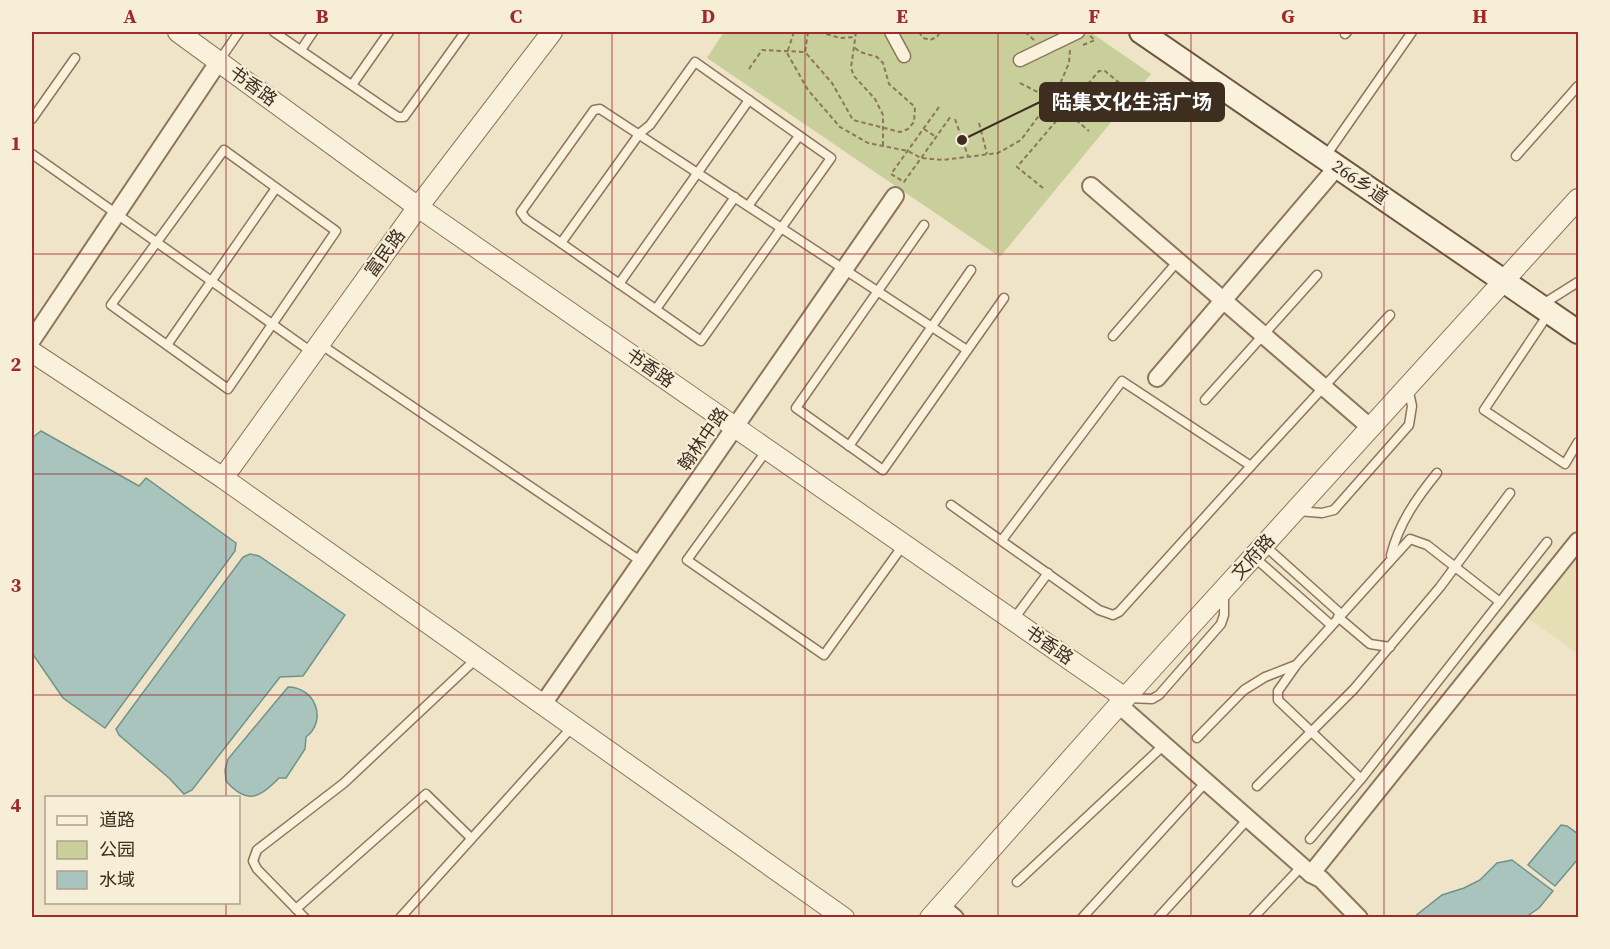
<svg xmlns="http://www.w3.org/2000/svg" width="1610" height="949" viewBox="0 0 1610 949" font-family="'Source Serif 4','Noto Sans SC',serif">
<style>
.farmland{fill:#e6deb5}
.green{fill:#c9cf9b}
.water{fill:#a9c4bc;stroke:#6f938a;stroke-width:1.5}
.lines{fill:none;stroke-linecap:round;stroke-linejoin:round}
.service-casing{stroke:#8d765c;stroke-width:11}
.pedestrian-casing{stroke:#8d765c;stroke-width:15}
.minor-casing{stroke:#8d765c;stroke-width:20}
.tertiary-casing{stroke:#8d765c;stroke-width:22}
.secondary-casing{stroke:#6f573f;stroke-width:26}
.path{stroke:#8d765c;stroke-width:2;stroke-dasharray:4.5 3;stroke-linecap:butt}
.service{stroke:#faf1dc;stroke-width:8}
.pedestrian{stroke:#faf1dc;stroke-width:12}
.minor{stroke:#faf1dc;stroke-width:16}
.tertiary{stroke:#faf1dc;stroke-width:20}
.secondary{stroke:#faf1dc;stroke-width:22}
.grid{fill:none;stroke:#9e2a2b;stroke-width:1.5;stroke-opacity:0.55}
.labels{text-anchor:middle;stroke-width:4.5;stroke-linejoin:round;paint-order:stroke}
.street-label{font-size:18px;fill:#3d2e20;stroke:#f7eed8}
.leader{fill:none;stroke:#3d2e20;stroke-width:2}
.callout-dot{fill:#3d2e20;stroke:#f7eed8;stroke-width:2}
.callout{fill:#3d2e20;stroke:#3d2e20;stroke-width:2}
.callout-label{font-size:20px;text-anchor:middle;font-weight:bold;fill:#fff}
.neatline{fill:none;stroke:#9e2a2b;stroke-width:2}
.grid-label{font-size:20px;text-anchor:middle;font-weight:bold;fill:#9e2a2b}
</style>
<rect width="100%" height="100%" fill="#f0e4c8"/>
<polygon class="farmland" points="1578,555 1578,654 1528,618"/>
<polygon class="green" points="724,32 1090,32 1151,74 1000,257 707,58"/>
<g class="water">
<polygon points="41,431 139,486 146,478 236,543 235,551 105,728 63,698 32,653 32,438"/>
<polygon points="250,554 259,556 345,615 303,676 280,677 192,790 184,794 169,778 119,735 116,729 243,557"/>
<path d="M288,687C315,687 328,720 306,737L305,749L286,778H279C260,798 247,805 226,781L225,770L228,759Z"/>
<polygon points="1561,825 1567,826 1578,834 1578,859 1555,886 1528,865"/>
<polygon points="1512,860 1553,891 1539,908 1526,917 1414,917 1442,895 1464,888 1480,880 1497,863"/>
</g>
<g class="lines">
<g class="service-casing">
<g id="service">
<polyline points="274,32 398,117 404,117 465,32"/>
<polyline points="1345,34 1347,32"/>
<polyline points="301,50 313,32"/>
<polyline points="219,61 239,32"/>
<polygon points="695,62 831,158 701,341 561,243 640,133 650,125"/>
<polyline points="352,85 389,32"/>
<polyline points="32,119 75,58"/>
<polygon points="224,150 336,231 228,389 111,305"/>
<polyline points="32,154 313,353"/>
<polyline points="1516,156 1578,86"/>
<polyline points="1325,157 1412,32"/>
<polyline points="748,206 799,136"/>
<polyline points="924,225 796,408 883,470 1004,298"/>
<polyline points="561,243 526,219 521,212 594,110 600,109 967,350"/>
<polyline points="619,284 749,100"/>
<polyline points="1543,304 1578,282"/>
<polyline points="656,309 735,197"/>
<polyline points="1549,313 1484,410 1565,464 1578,442"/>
<polyline points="1113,336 1178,261"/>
<polyline points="320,344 642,562"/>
<polyline points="167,345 276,188"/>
<polyline points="1205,400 1317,275"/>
<polyline points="849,446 971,270"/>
<polyline points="767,450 687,560 824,655 904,544"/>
<polyline points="951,505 1099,610 1113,615 1119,612 1251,466"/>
<polyline points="1298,511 1322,513 1334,510 1409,425 1412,406 1408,388"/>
<polyline points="1002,540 1122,381 1251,466 1390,315"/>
<polyline points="1264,545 1341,614"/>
<path d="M1391,555C1399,523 1416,499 1437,473"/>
<polyline points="1254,557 1331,625"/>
<polyline points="1338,617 1370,644 1390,647"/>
<polyline points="1013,620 1048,573"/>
<polyline points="1128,698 1152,699 1159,695 1221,624 1224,615 1224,593"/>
<polyline points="1197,738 1244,690 1265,677 1296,665"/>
<polyline points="1361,779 1278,700 1278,691 1297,664 1410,539 1427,545 1500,602"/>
<polyline points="1257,786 1354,689 1440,587 1510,493"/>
<polyline points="1310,839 1361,779 1547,542"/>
<polyline points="1017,882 1164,745"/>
<polyline points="296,909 426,794 470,837"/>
<polyline points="305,918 257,869 253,861 257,850 344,783 477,658"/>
<polyline points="400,918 573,726"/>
<polyline points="1082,918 1206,782"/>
<polyline points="1158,918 1248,819"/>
<polyline points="1253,918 1302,866"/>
</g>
</g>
<g class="pedestrian-casing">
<g id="pedestrian">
<polyline points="891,32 904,56"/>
<polyline points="1020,60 1078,32"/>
</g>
</g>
<g class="minor-casing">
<g id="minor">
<polyline points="1091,186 1371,428"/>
<polyline points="32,340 219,61"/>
<polyline points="1157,378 1337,167"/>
<polyline points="543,704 895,196"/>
<polyline points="1119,705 1311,874 1321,879 1359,918"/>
<polyline points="1311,874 1578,541"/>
<polyline points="941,906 955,918"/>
</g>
</g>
<g class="tertiary-casing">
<g id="tertiary">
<polyline points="178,32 418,207 1125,698"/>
<polyline points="32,352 223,478 844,918"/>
<polyline points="223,478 418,207 552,32"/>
<polyline points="930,918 1125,698 1578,199"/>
</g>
</g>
<g class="secondary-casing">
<polyline id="secondary" points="1141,32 1578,332"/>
</g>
<g class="path">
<polyline points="794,32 787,53 808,90 840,127 868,143 908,151 921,158 943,160 998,153 1021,140 1057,91 1069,63 1070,50"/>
<polyline points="808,32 805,52 832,83 853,120 900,132 908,129 914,122 915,107 889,84 883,63 877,57 860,52 854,47"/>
<polyline points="819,32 840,38 855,37"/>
<polyline points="856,32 851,68 854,76 875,99 883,115 883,147"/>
<polyline points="919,32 923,38 930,40 937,37 940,32"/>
<polyline points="1025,32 1034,40"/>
<polyline points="807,33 816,32"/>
<polyline points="1083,45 1095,40 1090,36"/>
<polyline points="749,69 762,50 805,52"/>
<polyline points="1020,83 1051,99 1089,131"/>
<polyline points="939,107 891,174 904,182 951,116"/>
<polyline points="955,119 968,156"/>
<polyline points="979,123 987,154"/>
<polyline points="924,129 936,137"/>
<polyline points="1043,188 1017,167 1099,71 1105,71 1128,90"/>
</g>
<use href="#service" class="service"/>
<use href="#pedestrian" class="pedestrian"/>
<use href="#minor" class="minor"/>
<use href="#tertiary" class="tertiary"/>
<use href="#secondary" class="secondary"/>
</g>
<path class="grid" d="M226,32V798M419,32V918M612,32V918M805,32V918M998,32V918M1191,32V918M1384,32V918M32,254H1578M32,474H1578M32,695H1578M226,902V918"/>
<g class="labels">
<g class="street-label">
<text transform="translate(253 86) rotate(36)" y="6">书香路</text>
<text transform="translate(1360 182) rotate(35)" y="6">266乡道</text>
<text transform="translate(385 253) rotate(-54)" y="6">富民路</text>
<text transform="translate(650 368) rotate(35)" y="6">书香路</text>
<text transform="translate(703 439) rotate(-55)" y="6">翰林中路</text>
<text transform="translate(1253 557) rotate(-48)" y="6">文府路</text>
<text transform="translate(1049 645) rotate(35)" y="6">书香路</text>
</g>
</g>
<path class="leader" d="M962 140L1040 102"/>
<circle class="callout-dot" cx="962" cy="140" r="6"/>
<rect class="callout" x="1040" y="83" width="184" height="38" rx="6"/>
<g class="callout-label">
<text x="1132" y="109">陆集文化生活广场</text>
</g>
<rect width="1610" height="949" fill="none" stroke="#f7eed8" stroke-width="66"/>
<rect x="45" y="796" width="195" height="108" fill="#f7eed8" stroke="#ada18e" stroke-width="1.5"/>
<rect x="57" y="816" width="30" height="9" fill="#faf1dc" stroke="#ada18e" stroke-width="1.5"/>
<text x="99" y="826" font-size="18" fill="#3d2e20">道路</text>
<rect x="57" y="841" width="30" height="18" fill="#c9cf9b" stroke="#ada18e" stroke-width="1.5"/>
<text x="99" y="856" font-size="18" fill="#3d2e20">公园</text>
<rect x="57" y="871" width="30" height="18" fill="#a9c4bc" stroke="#ada18e" stroke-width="1.5"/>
<text x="99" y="886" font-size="18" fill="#3d2e20">水域</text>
<rect x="33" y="33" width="1544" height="883" class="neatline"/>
<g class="grid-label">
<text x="130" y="23">A</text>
<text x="322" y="23">B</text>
<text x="516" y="23">C</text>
<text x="708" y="23">D</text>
<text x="902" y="23">E</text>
<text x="1094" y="23">F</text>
<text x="1288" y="23">G</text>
<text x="1480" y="23">H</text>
<text x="16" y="150">1</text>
<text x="16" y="371">2</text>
<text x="16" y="592">3</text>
<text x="16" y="812">4</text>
</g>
</svg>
